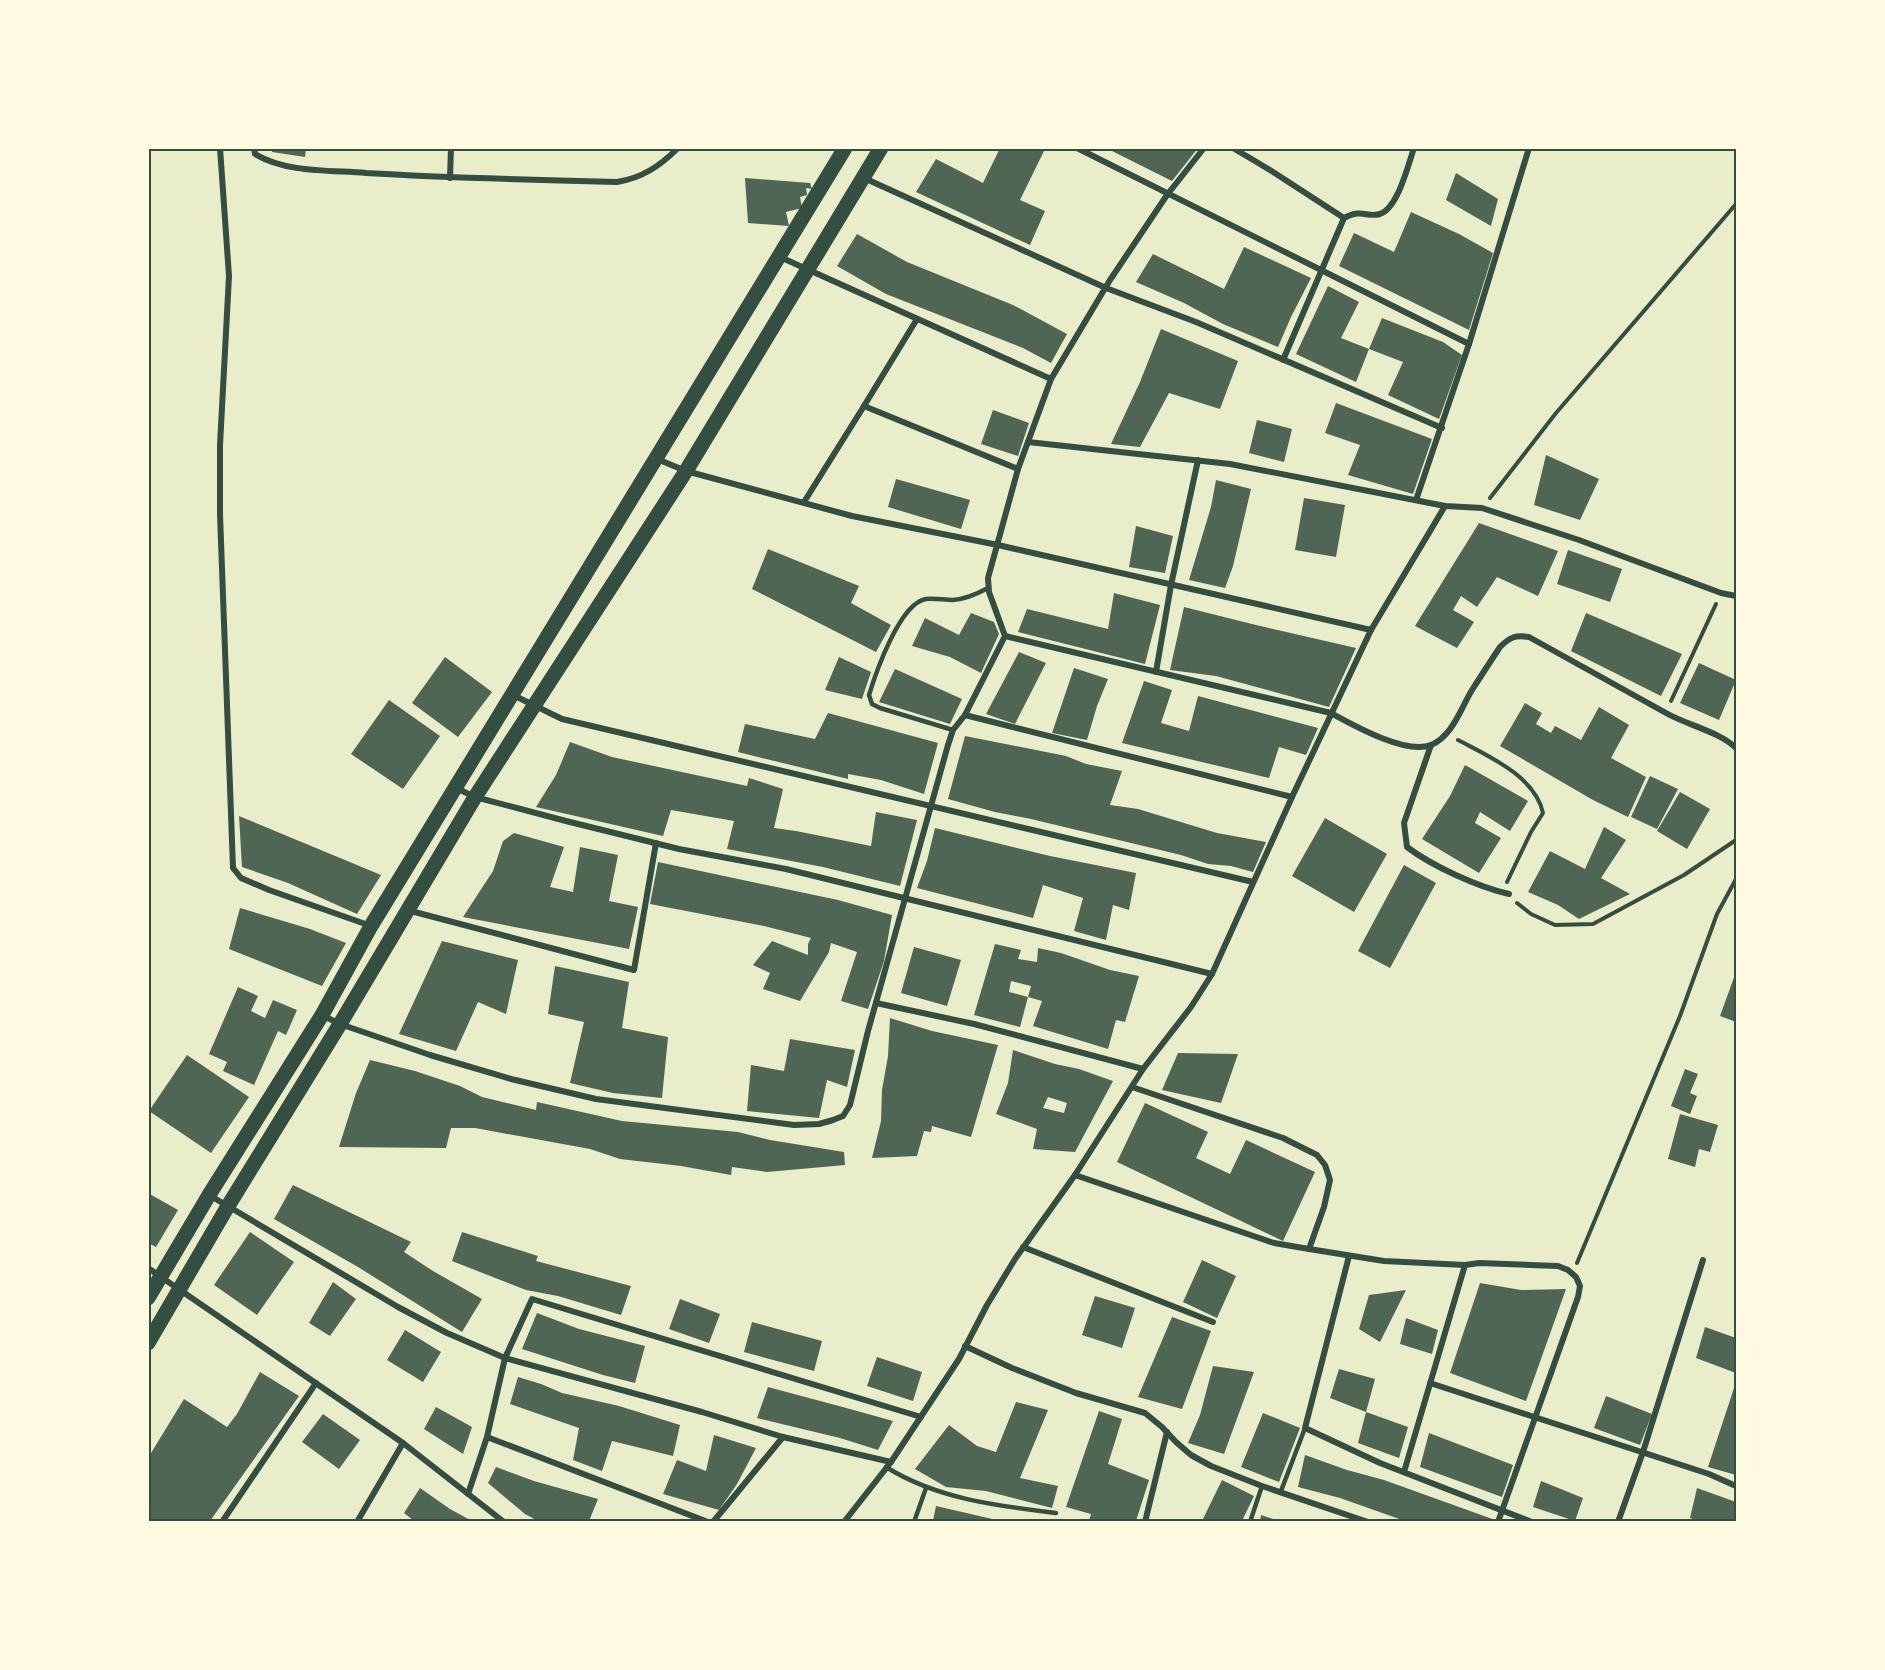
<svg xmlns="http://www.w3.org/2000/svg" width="1885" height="1670" viewBox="0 0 1885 1670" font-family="'Public Sans',sans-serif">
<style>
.building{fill:#4f6655;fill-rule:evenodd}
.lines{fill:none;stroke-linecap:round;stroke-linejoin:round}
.path{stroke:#344e41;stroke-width:4}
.service{stroke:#344e41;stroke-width:4.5}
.minor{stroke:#344e41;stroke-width:6}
.primary{stroke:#344e41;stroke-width:15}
.neatline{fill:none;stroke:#344e41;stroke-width:2}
</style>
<rect width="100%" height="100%" fill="#e9edc9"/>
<g class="building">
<polygon points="272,148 306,148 305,157 272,152"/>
<polygon points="1000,148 1039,148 1044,151 1020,200 1045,211 1030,245 916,192 936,159 983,183"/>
<polygon points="1106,148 1198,148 1172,181"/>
<polygon points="1456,173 1498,199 1491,226 1446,200"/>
<polygon points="745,178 810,183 812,189 806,188 807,195 800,197 802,208 786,212 789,226 748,223"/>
<polygon points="1411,212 1459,234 1493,253 1469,330 1339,266 1354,233 1394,252"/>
<polygon points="857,234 907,262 1013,305 1067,334 1051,363 1023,348 886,294 837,266"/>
<polygon points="1244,247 1311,278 1291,317 1278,347 1223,324 1184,303 1136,282 1153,254 1224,289"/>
<polygon points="1328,286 1359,302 1341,338 1369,349 1356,382 1296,354"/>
<polygon points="1382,318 1443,342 1462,355 1439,419 1388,395 1403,362 1369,349"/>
<polygon points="1161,329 1238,361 1220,409 1169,393 1140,447 1111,444 1140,382"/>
<polygon points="1336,403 1432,439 1413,494 1348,475 1360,445 1325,433"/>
<polygon points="993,410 1029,423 1018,456 981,444"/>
<polygon points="1257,420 1292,429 1284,462 1249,453"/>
<polygon points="1546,455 1599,479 1580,520 1534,505"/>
<polygon points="896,479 970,500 961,529 888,507"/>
<polygon points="1216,480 1251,489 1233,566 1225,588 1189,580 1211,507"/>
<polygon points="1304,498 1345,505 1336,557 1295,550"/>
<polygon points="1479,523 1558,551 1538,596 1497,577 1477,607 1461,596 1453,610 1474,622 1457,648 1415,626"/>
<polygon points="1136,526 1173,536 1165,573 1129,567"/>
<polygon points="768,549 859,586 851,603 891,625 876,652 752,589"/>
<polygon points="1568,550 1622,569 1610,602 1557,584"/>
<polygon points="1114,593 1160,605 1145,664 1018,632 1027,609 1108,629"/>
<polygon points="1184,607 1256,625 1356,648 1329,707 1216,676 1170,670"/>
<polygon points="971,613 994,622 999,634 981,673 950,657 912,646 925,618 959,635"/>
<polygon points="1586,613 1682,654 1661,696 1571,651"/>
<polygon points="1019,652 1046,663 1015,724 986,714"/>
<polygon points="445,657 492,692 458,737 412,703"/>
<polygon points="839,657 871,672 862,699 825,690"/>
<polygon points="1699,663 1736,680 1719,720 1680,703"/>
<polygon points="1074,668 1108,679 1097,706 1087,740 1052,733"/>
<polygon points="895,669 962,699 950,724 879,702"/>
<polygon points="1144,681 1172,690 1161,723 1189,731 1198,696 1318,728 1306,755 1279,747 1269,778 1122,743"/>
<polygon points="389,700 440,736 403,789 351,754"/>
<polygon points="1525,703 1542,713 1536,724 1551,733 1555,726 1581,740 1599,707 1629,725 1611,758 1646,777 1628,817 1593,800 1500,746"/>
<polygon points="828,713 938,743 924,794 881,780 848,774 848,779 738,752 745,724 815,739"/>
<polygon points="965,736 1066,756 1086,764 1122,771 1110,805 1138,809 1217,833 1266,842 1253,872 1231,866 1208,864 1181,855 1031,819 995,812 948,799"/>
<polygon points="570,742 612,757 747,786 749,778 783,789 774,828 796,831 871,846 876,812 917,820 900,886 823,867 727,849 734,821 671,810 663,836 536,807 556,775"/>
<polygon points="1465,765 1528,801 1510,831 1480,812 1475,823 1501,838 1479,873 1422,839 1450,796"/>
<polygon points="1650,776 1678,789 1657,829 1631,817"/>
<polygon points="1680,792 1710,809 1687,849 1657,831"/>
<polygon points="239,816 381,875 357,914 288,883 242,867"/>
<polygon points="1325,818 1387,854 1354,912 1292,876"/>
<polygon points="1604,827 1626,840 1601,878 1630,894 1579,919 1558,905 1528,892 1550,851 1585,869"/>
<polygon points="935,828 1050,856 1136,873 1129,910 1113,905 1106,940 1074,931 1083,898 1043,885 1033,918 917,888 927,861"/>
<polygon points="514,833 564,847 550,887 573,892 580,847 618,855 609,901 638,907 629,949 463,917 493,871 503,841"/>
<polygon points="658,862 838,900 892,915 884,961 868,1009 841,1001 857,952 831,943 829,952 800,1001 763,989 770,973 753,965 772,941 808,955 808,944 811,938 764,926 650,904"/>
<polygon points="1404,865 1436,883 1390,968 1358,951"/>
<polygon points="240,908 310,929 346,943 322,986 229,949"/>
<polygon points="442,941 518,960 506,1014 478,1002 456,1051 399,1034"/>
<polygon points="995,944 1021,950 1018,959 1037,962 1038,948 1061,953 1110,970 1139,976 1125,1022 1116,1020 1108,1049 1033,1026 1042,1001 1028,997 1031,986 1011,981 1009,992 1028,997 1020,1027 974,1015"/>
<polygon points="914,947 961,960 947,1006 901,993"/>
<polygon points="555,966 629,982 622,1028 668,1037 662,1098 613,1093 570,1083 584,1022 548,1014"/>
<polygon points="1736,972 1736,1022 1720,1016"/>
<polygon points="238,987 258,996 251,1011 265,1018 273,1000 297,1010 286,1035 278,1031 254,1085 223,1071 227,1062 209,1054"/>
<polygon points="890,1018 932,1031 998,1045 971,1137 932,1126 931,1132 924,1131 917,1156 872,1158 881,1121 882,1090 888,1056"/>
<polygon points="790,1039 855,1050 847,1087 827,1080 819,1118 747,1111 751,1065 784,1071"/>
<path d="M1013,1050L1055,1064L1079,1069L1113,1081L1075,1152L1033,1149L1037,1129L996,1114L1008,1083ZM1048,1097L1067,1103L1064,1113L1043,1108Z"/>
<polygon points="1178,1053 1238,1054 1221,1103 1162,1090"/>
<polygon points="187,1055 249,1097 211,1153 149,1111"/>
<polygon points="370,1060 415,1071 460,1086 482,1097 536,1110 537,1102 622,1121 738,1132 770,1140 844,1152 845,1165 767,1172 732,1167 731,1175 681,1166 620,1159 590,1149 475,1128 451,1128 446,1148 339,1147 356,1093"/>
<polygon points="1685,1069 1698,1074 1690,1093 1697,1096 1690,1114 1671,1106"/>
<polygon points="1145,1103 1208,1132 1196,1158 1230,1174 1246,1140 1315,1172 1283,1241 1117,1162"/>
<polygon points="1680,1114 1718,1125 1710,1152 1699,1149 1695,1167 1668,1159"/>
<polygon points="293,1185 411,1242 404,1252 433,1271 482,1299 462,1332 358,1267 274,1219"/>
<polygon points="148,1193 178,1210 156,1247 148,1243"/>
<polygon points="250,1232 294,1262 257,1315 214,1285"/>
<polygon points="462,1232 538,1256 536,1261 631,1286 621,1315 558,1296 526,1290 452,1261"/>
<polygon points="1202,1260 1236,1276 1217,1318 1183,1302"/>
<polygon points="333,1282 356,1299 330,1336 309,1323"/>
<polygon points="1480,1283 1521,1290 1566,1289 1526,1401 1450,1373"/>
<polygon points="1406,1290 1380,1342 1359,1329 1369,1295"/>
<polygon points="1095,1296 1135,1308 1122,1348 1082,1335"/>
<polygon points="680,1299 720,1314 709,1343 669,1329"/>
<polygon points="537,1313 579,1329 645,1346 635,1383 603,1375 522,1349"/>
<polygon points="1172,1317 1211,1331 1182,1409 1138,1397"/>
<polygon points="1406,1318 1438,1330 1432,1354 1400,1344"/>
<polygon points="752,1322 822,1341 814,1371 744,1352"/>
<polygon points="1705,1327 1736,1338 1736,1373 1696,1358"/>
<polygon points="405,1330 441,1352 423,1382 387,1360"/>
<polygon points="877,1357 922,1372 913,1401 867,1386"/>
<polygon points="1213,1366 1254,1372 1224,1454 1188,1443 1200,1415"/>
<polygon points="1339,1369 1375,1379 1366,1412 1330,1398"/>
<polygon points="260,1372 299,1396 210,1521 148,1521 148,1458 184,1399 227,1427 237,1414"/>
<polygon points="518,1377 541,1384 562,1393 619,1406 680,1425 673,1456 612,1441 602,1471 573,1460 579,1428 510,1404"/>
<polygon points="1736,1382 1736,1475 1708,1467"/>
<polygon points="768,1387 850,1409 893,1421 878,1450 840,1438 757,1418"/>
<polygon points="1606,1396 1652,1414 1640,1445 1594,1428"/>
<polygon points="1016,1402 1048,1410 1020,1478 1058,1486 1052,1508 986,1491 946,1487 915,1469 949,1425 977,1446 996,1452"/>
<polygon points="436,1407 472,1427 463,1454 424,1429"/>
<polygon points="1099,1411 1122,1419 1108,1464 1149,1480 1136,1521 1089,1521 1091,1514 1066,1507"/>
<polygon points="1366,1412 1408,1427 1399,1458 1358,1443"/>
<polygon points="1263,1413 1300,1428 1279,1482 1241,1467"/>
<polygon points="323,1414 360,1440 339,1469 302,1442"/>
<polygon points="1429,1433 1513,1465 1502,1497 1420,1467"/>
<polygon points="714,1435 756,1448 737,1484 719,1510 663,1494 677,1460 706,1471"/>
<polygon points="1305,1455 1347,1470 1384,1480 1498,1521 1405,1521 1340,1498 1298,1487"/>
<polygon points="496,1467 534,1481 598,1499 589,1521 538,1521 525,1514 488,1483"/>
<polygon points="1222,1480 1254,1496 1242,1521 1202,1521"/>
<polygon points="1541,1481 1583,1498 1575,1521 1533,1507"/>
<polygon points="420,1488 450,1509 472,1521 414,1521 404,1513"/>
<polygon points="1697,1488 1736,1502 1736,1521 1700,1521 1690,1518"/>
<polygon points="936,1506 1001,1521 933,1521"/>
<polygon points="1261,1515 1279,1521 1260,1521"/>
</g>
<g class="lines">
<g class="path">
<polyline points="1490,498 1556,413 1736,204"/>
<polyline points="1671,701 1716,604"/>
<path d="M1458,740C1488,756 1535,776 1543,813L1531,832L1507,882"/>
<polyline points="1517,903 1531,914 1555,925 1593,924 1684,875 1736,840"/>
<polyline points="1577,1263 1680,1016 1717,914 1736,879"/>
</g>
<g class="service">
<path d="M953,730L880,708L872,704L869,695C876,672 900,603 926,599C935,598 944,600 953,600C966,599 977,594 988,588"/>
<path d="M886,1467C937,1499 998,1506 1056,1513"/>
<polyline points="1281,1491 1305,1428"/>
<polyline points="914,1522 926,1488"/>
<polyline points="1250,1522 1262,1486"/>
</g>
<g class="minor">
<polyline points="220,148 229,276 220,445 220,514 233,868 241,878 269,890 371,926"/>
<path d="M254,148L255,154C287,173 330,170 366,173C450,178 533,180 617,182C642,178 660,166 678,148"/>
<polyline points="1077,148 1469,344"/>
<polyline points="1233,148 1270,170 1344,218"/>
<polyline points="450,178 451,148"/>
<polyline points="864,178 1106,288 1196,322 1442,428"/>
<polyline points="780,257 1051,379"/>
<path d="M1283,360L1344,218C1363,208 1366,218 1380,214C1398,208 1408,165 1414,148"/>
<polyline points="864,406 917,319"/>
<polyline points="1028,442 1230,464 1445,506 1482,508 1579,540 1721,593 1736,596"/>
<polyline points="657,459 686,471 852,516 998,545 1371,630"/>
<polyline points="1416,500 1469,344 1529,148"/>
<polyline points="804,502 864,406 1018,469"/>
<path d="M1005,636L1331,713C1353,725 1406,755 1431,745C1452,737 1461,708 1472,690C1481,676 1490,662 1500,647C1510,637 1515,635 1529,637L1666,713C1687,725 1720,732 1736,748"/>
<polyline points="1156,672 1171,585 1198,460"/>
<polyline points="513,695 562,719 1253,882"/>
<polyline points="965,715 1292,797"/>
<path d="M1431,745L1404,823L1407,847C1432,866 1478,887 1509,894"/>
<polyline points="456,788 475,797 566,821 679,849 786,869 1212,974"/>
<polyline points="407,910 634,970 656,843"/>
<polyline points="876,1003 974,1024 1143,1069"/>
<polyline points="324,1016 340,1024 430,1055 511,1079 596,1099 794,1125 819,1124 833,1120 843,1116 850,1105 868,1031 948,745 953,730 965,715 1005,636 989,592 988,578 1018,469 1051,379 1110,280 1167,195 1204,148"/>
<polyline points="1132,1087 1283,1138 1317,1155 1325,1165 1330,1180 1324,1207 1309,1249"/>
<polyline points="1075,1175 1274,1243 1309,1249 1384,1261 1465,1265 1479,1263 1558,1266 1568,1270 1576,1277 1580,1286 1578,1297 1498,1522"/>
<polyline points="209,1195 398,1307 447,1333 505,1358 702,1412 783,1437 891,1462"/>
<polyline points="1023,1247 1213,1322"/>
<polyline points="1349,1256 1305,1428 1380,1463 1532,1522"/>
<polyline points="148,1268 403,1443 504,1522"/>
<polyline points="965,1346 1012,1368 1076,1393 1145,1413 1162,1427 1176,1442 1191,1455 1211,1466 1262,1486 1368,1522"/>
<polyline points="1430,1383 1709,1474 1736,1486"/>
<polyline points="487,1437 708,1522"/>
<polyline points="1404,1472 1465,1265"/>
<polyline points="468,1494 487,1437 505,1358 532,1299 921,1417"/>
<polyline points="222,1522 316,1383"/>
<polyline points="357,1522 403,1443"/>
<polyline points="713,1522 783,1437"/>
<polyline points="844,1522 891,1462 959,1359 987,1305 1015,1259 1075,1175 1143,1069 1191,1007 1212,974 1292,797 1371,630 1445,506"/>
<polyline points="1145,1522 1167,1432"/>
<polyline points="1618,1522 1643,1452 1703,1260"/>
</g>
<g class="primary">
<polyline points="148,1298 209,1195 322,1015 371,926 845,148"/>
<polyline points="148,1343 228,1206 340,1024 475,797 686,471 881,148"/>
</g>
</g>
<rect width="1885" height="1670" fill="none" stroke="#fefae0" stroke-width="300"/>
<rect x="150" y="150" width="1585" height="1370" class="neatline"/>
</svg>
